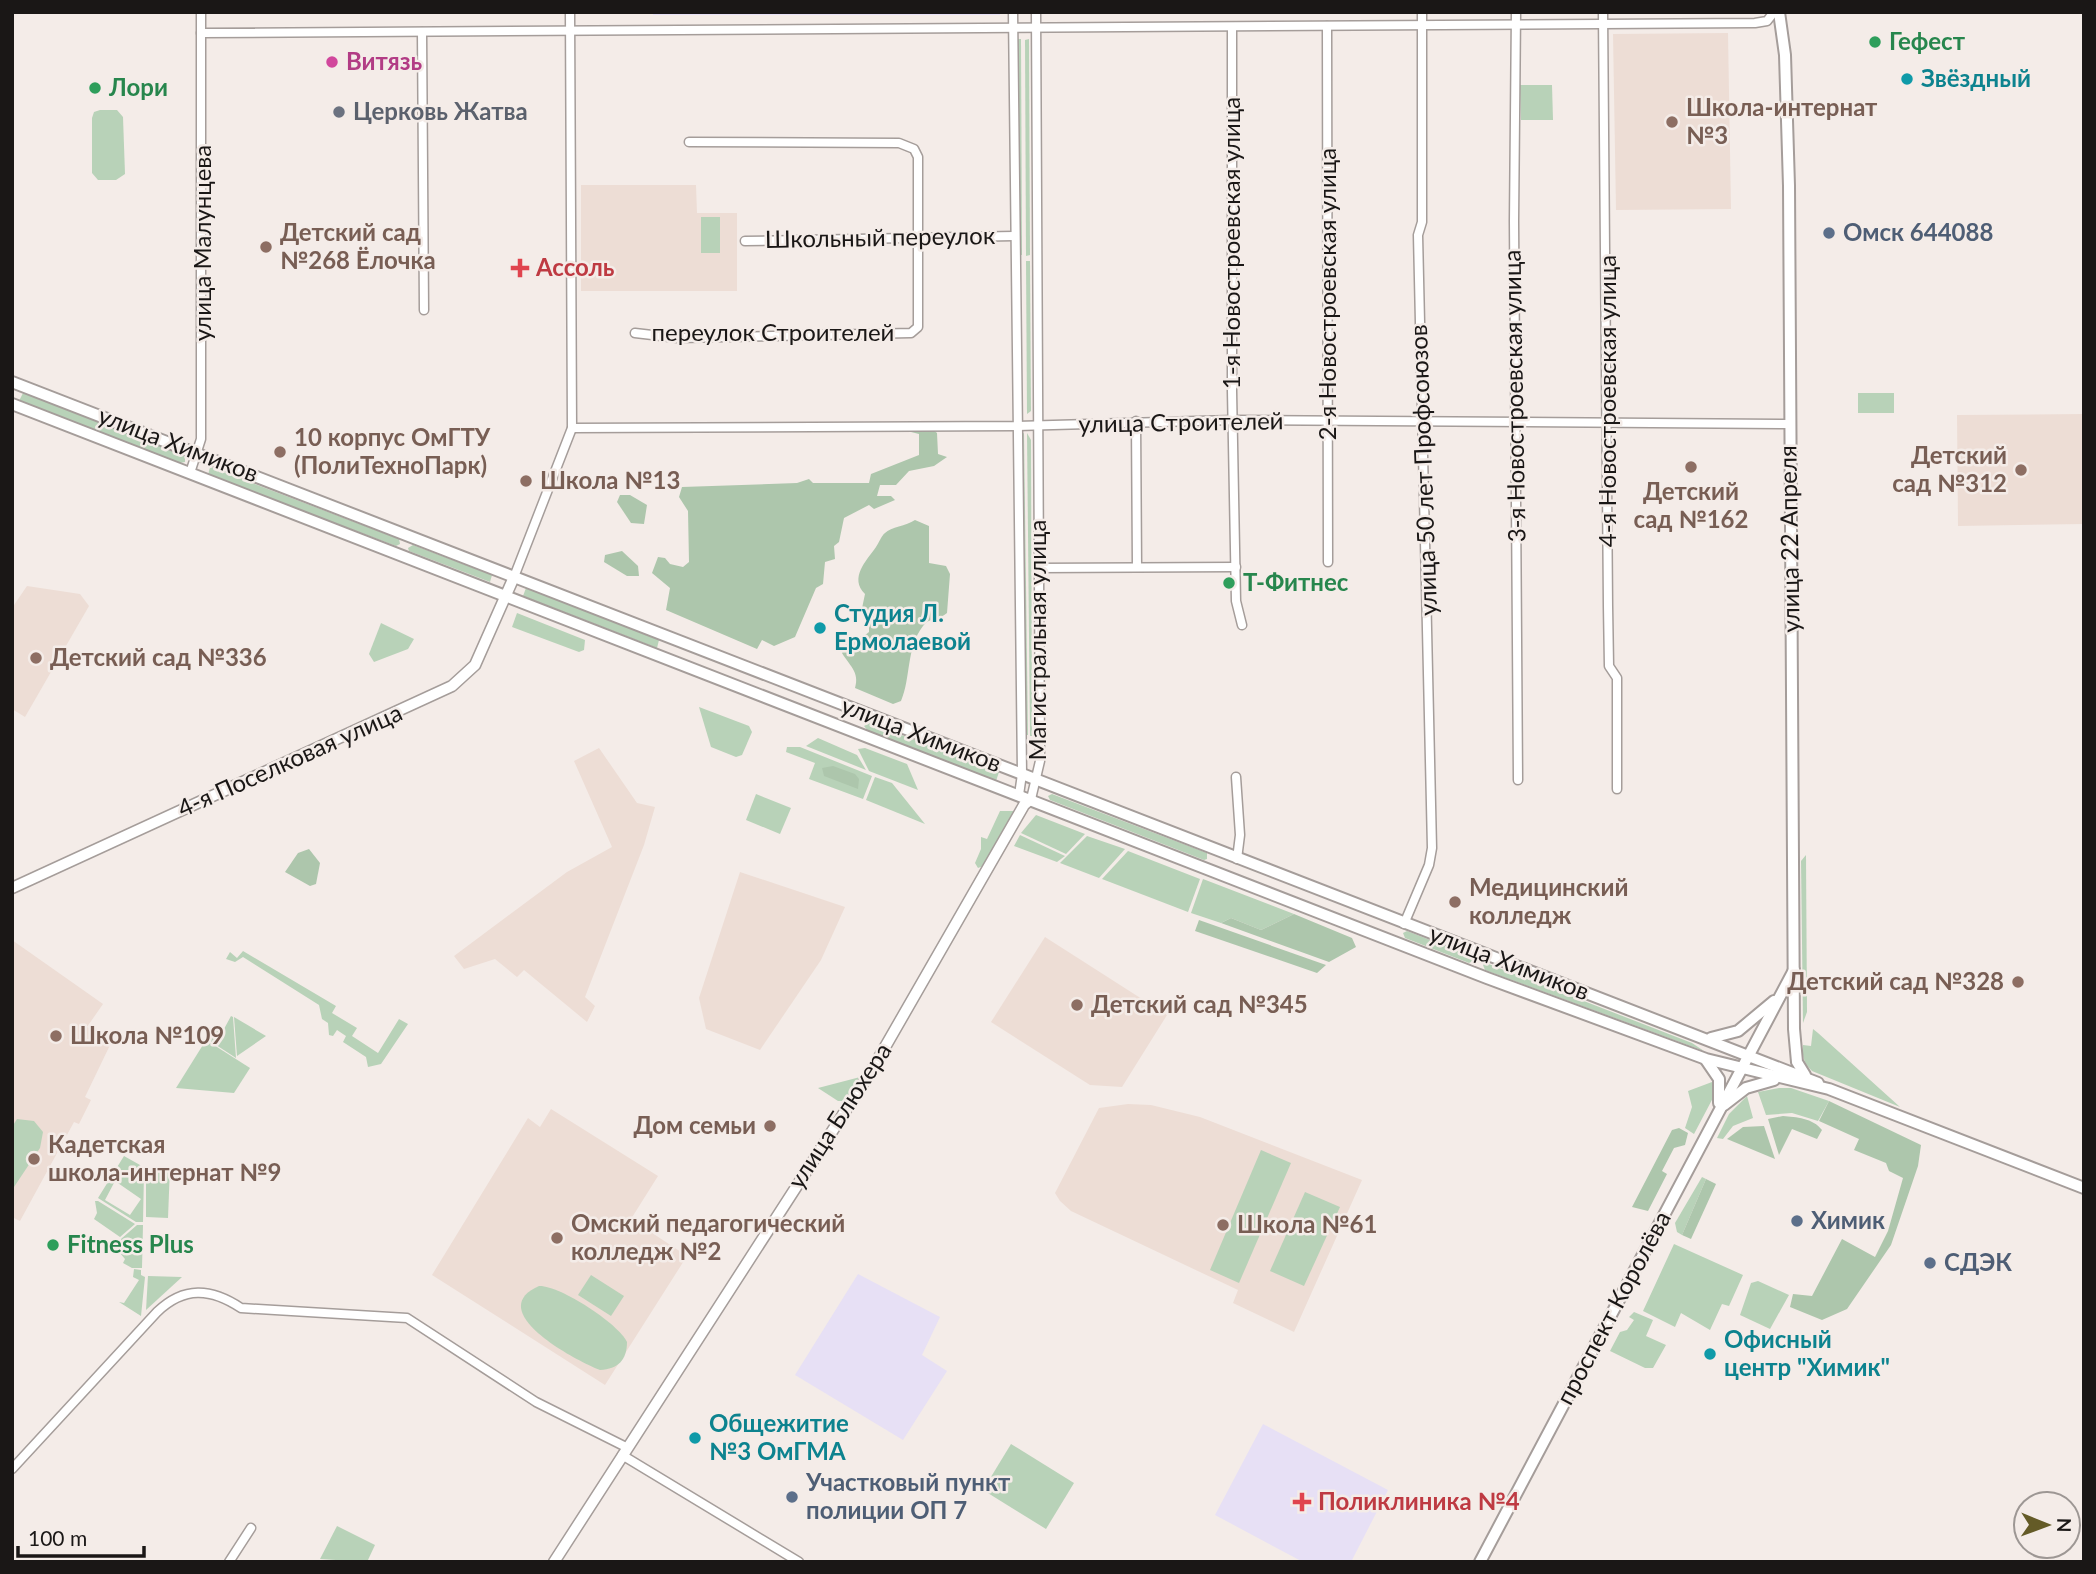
<svg xmlns="http://www.w3.org/2000/svg" width="2096" height="1574" viewBox="0 0 2096 1574" font-family="Lato,sans-serif">
<style>
.built{fill:#edddd5}
.medical{fill:#e7e0f5}
.green{fill:#b8d2b8;fill-rule:evenodd}
.forest{fill:#adc6ac}
.lines{fill:none;stroke-linecap:round;stroke-linejoin:round}
.minor-casing{stroke:#a59d9a;stroke-width:11}
.tertiary-casing{stroke:#a59d9a;stroke-width:13}
.secondary-casing{stroke:#a59d9a;stroke-width:14}
.minor{stroke:#fff;stroke-width:8}
.tertiary{stroke:#fff;stroke-width:10}
.secondary{stroke:#fff;stroke-width:10}
.leisure-dot{fill:#2e9e5b;stroke:#f4ece8;stroke-width:2.5}
.hotel-dot{fill:#d1479c;stroke:#f4ece8;stroke-width:2.5}
.culture-dot{fill:#0f9aa8;stroke:#f4ece8;stroke-width:2.5}
.worship-dot{fill:#6b7280;stroke:#f4ece8;stroke-width:2.5}
.education-dot{fill:#8d6e63;stroke:#f4ece8;stroke-width:2.5}
.service-dot{fill:#5c6f8a;stroke:#f4ece8;stroke-width:2.5}
.health-dot{fill:#e0444e;stroke:#f4ece8;stroke-width:2.5}
.labels{text-anchor:middle;stroke-width:5;stroke-linejoin:round;paint-order:stroke}
.leisure-label{font-size:24px;font-weight:bold;fill:#27864d;stroke:#f4ece8;text-anchor:start}
.hotel-label{font-size:24px;font-weight:bold;fill:#b23c85;stroke:#f4ece8;text-anchor:start}
.culture-label{font-size:24px;font-weight:bold;fill:#0d838f;stroke:#f4ece8;text-anchor:start}
.education-label{font-size:24px;font-weight:bold;fill:#785e54;stroke:#f4ece8;text-anchor:start}
.worship-label{font-size:24px;font-weight:bold;fill:#5b616d;stroke:#f4ece8;text-anchor:start}
.service-label{font-size:24px;font-weight:bold;fill:#4e5e75;stroke:#f4ece8;text-anchor:start}
.street-label{font-size:24px;fill:#1a1716;stroke:#f4ece8}
.health-label{font-size:24px;font-weight:bold;fill:#be3a42;stroke:#f4ece8;text-anchor:start}
</style>
<rect width="100%" height="100%" fill="#f4ece8"/>
<g class="built">
<polygon points="1728,33 1731,209 1616,210 1613,34"/>
<polygon points="581,185 696,185 697,213 737,213 737,291 581,291"/>
<polygon points="2084,414 2084,524 1958,526 1957,415"/>
<polygon points="27,586 80,594 89,606 25,717 12,709 12,608"/>
<polygon points="599,748 637,803 655,807 644,845 585,997 595,1006 587,1022 524,970 517,977 495,959 464,969 454,956 567,872 612,847 574,761"/>
<polygon points="740,872 845,907 821,960 760,1050 706,1029 699,998"/>
<polygon points="1045,937 1167,1015 1122,1087 1090,1085 991,1022"/>
<polygon points="12,940 103,1004 87,1027 111,1043 85,1097 91,1100 79,1124 74,1122 20,1221 12,1217"/>
<polygon points="1128,1104 1151,1105 1200,1117 1362,1180 1294,1332 1233,1303 1238,1290 1071,1211 1060,1201 1055,1193 1099,1108"/>
<polygon points="551,1109 658,1176 631,1219 687,1256 605,1385 432,1275 528,1118 540,1127"/>
</g>
<g class="medical">
<rect x="653" y="12" width="347" height="3"/>
<polygon points="858,1274 940,1317 922,1355 947,1371 903,1440 795,1375"/>
<polygon points="1263,1424 1388,1490 1351,1562 1303,1562 1215,1515"/>
</g>
<g class="green">
<polygon points="1018,39 1021,39 1022,255 1019,255"/>
<polygon points="1029,39 1030,255 1026,256 1025,40"/>
<polygon points="1520,85 1552,85 1553,120 1521,120"/>
<polygon points="100,110 117,110 123,117 125,174 116,180 98,180 92,173 92,118 94,112"/>
<rect x="701" y="217" width="19" height="36"/>
<polygon points="1026,261 1030,261 1031,411 1027,414"/>
<polygon points="23,393 185,456 185,462 180,463 19,401"/>
<rect x="1858" y="393" width="36" height="20"/>
<polygon points="1024,433 1028,735 1026,735 1022,434"/>
<polygon points="1027,433 1031,440 1032,736 1030,736"/>
<polygon points="210,467 399,539 400,544 396,546 208,475"/>
<polygon points="413,545 492,575 490,582 409,551 408,548"/>
<polygon points="526,588 659,640 657,648 523,596"/>
<polygon points="517,613 585,640 584,650 579,652 512,627"/>
<polygon points="381,623 414,639 408,649 374,662 369,654"/>
<polygon points="699,707 749,726 752,732 742,755 736,757 711,747"/>
<polygon points="870,723 999,772 996,781 868,731 864,726"/>
<polygon points="818,738 857,755 866,770 806,746"/>
<polygon points="787,747 800,747 872,776 863,799 809,779 815,763 786,752"/>
<polygon points="865,748 907,764 918,790 869,771 858,749"/>
<polygon points="875,777 892,783 925,824 866,800"/>
<polygon points="756,794 791,808 780,834 746,820"/>
<polygon points="1052,794 1207,853 1207,859 1204,860 1050,800 1048,796"/>
<polygon points="1000,811 1017,811 983,866 978,868 975,863 981,849 981,837 987,839"/>
<polygon points="1036,815 1085,834 1066,854 1021,833"/>
<polygon points="1020,835 1065,856 1057,862 1014,846"/>
<polygon points="1087,836 1125,849 1099,878 1060,863"/>
<polygon points="1128,851 1200,879 1188,912 1102,879"/>
<polygon points="1806,855 1807,1012 1803,1023 1801,861"/>
<polygon points="1203,879 1294,914 1261,930 1231,918 1221,923 1191,913"/>
<polygon points="1407,931 1471,956 1473,961 1469,963 1405,938 1403,933"/>
<polygon points="243,951 336,1006 332,1013 357,1028 352,1036 378,1053 399,1019 408,1024 381,1064 368,1067 366,1057 343,1042 346,1036 337,1030 333,1036 329,1035 328,1023 322,1019 319,1005 243,957 235,962 226,959 230,952 237,958"/>
<polygon points="1486,963 1692,1043 1704,1051 1485,970 1483,965"/>
<polygon points="231,1016 233,1017 236,1058 207,1039 215,1027 224,1029"/>
<polygon points="234,1017 266,1036 237,1056"/>
<path d="M1813,1029L1818,1033L1900,1107L1812,1071C1804,1063 1802,1057 1803,1045L1811,1046Z"/>
<polygon points="206,1040 250,1068 234,1093 176,1088"/>
<polygon points="864,1076 845,1101 838,1101 818,1088"/>
<polygon points="1712,1082 1714,1096 1694,1134 1685,1128 1692,1107 1688,1091"/>
<polygon points="1779,1088 1791,1088 1829,1101 1818,1121 1792,1113 1766,1115 1758,1092"/>
<polygon points="1747,1096 1753,1118 1733,1126 1723,1139 1717,1138 1729,1114"/>
<polygon points="17,1119 34,1121 43,1132 40,1148 12,1190 12,1127"/>
<polygon points="1261,1150 1291,1163 1239,1283 1210,1270"/>
<path d="M124,1156L140,1165L144,1172L143,1222H136L98,1198ZM115,1181L141,1199L130,1215L105,1200Z"/>
<polygon points="170,1167 168,1218 146,1217 146,1172"/>
<polygon points="1702,1177 1706,1179 1682,1235 1677,1232 1675,1223"/>
<polygon points="1305,1192 1340,1207 1304,1286 1270,1271"/>
<polygon points="95,1201 98,1201 135,1224 120,1237 94,1219 97,1213"/>
<polygon points="137,1225 143,1225 142,1268 132,1268 123,1263 125,1259 120,1253 121,1239"/>
<polygon points="1674,1244 1743,1275 1729,1306 1722,1304 1710,1330 1681,1313 1675,1327 1643,1311"/>
<polygon points="134,1269 141,1270 141,1275 145,1277 141,1316 119,1302 124,1303 139,1280 133,1277"/>
<polygon points="591,1275 624,1296 611,1316 578,1295"/>
<polygon points="148,1276 182,1277 146,1310"/>
<polygon points="1758,1281 1789,1295 1770,1329 1740,1315 1751,1283"/>
<path d="M539,1286C559,1285 618,1323 627,1342C627,1360 618,1369 600,1370C576,1361 482,1311 539,1286Z"/>
<polygon points="1634,1312 1653,1320 1646,1336 1666,1345 1653,1368 1645,1368 1610,1351 1620,1332 1627,1330 1634,1320 1629,1317"/>
<polygon points="1011,1444 1074,1483 1046,1529 983,1490"/>
<polygon points="337,1526 375,1545 367,1562 320,1559"/>
</g>
<g class="forest">
<polygon points="910,429 932,429 937,433 938,454 947,457 934,466 909,471 896,485 880,485 877,496 891,496 895,500 874,509 869,505 844,518 839,542 834,546 835,559 825,562 823,584 816,588 795,637 774,646 762,640 757,649 666,610 670,588 652,573 658,557 665,558 670,564 683,567 689,562 688,511 679,497 682,487 797,483 809,479 813,483 869,483 871,474 919,455 919,434 907,431"/>
<polygon points="620,495 630,495 647,505 644,524 631,523 617,502"/>
<path d="M915,520L929,526V563L946,566L950,574L947,613C939,620 928,618 923,626C906,648 911,678 901,701L893,704L855,688C860,672 849,665 842,653L849,637L864,636L869,632V624L861,613L865,594C849,578 866,561 876,547C879,543 881,536 885,533C891,527 906,526 915,520Z"/>
<polygon points="622,551 638,566 639,576 627,576 604,562 605,555"/>
<polygon points="833,766 855,774 859,779 858,789 824,776 822,768"/>
<polygon points="309,849 320,863 316,884 310,886 285,872 298,853"/>
<polygon points="1294,914 1352,938 1356,947 1329,962 1221,923 1231,918 1261,930"/>
<polygon points="1199,920 1326,965 1317,973 1195,931"/>
<polygon points="1829,1101 1921,1145 1918,1166 1891,1245 1847,1309 1822,1320 1790,1307 1793,1294 1812,1296 1842,1239 1875,1257 1888,1231 1903,1178 1889,1171 1886,1163 1854,1150 1859,1139 1819,1121"/>
<path d="M1783,1116C1796,1117 1813,1118 1822,1130L1817,1139L1792,1129L1779,1155L1768,1119Z"/>
<polygon points="1764,1126 1775,1159 1727,1139 1743,1127"/>
<polygon points="1679,1128 1688,1133 1685,1145 1674,1148 1662,1171 1667,1174 1648,1211 1632,1207 1672,1130"/>
<polygon points="1706,1179 1716,1184 1691,1239 1682,1235"/>
</g>
<g class="lines">
<g class="minor-casing">
<g id="minor">
<polyline points="1013,12 1022,774 1019,795"/>
<polyline points="1516,12 1514,221 1518,780"/>
<polyline points="1603,12 1608,606 1609,666 1617,678 1617,789"/>
<polyline points="1327,26 1328,562"/>
<polyline points="1232,28 1232,391 1236,601 1242,625"/>
<polyline points="422,32 424,310"/>
<polyline points="201,33 1755,23 1767,21 1774,12"/>
<polyline points="745,241 1014,236"/>
<polyline points="635,333 678,338 911,333 918,327 918,157 914,149 899,143 689,142"/>
<polyline points="1136,421 1137,567"/>
<polyline points="572,428 1017,426 1233,420 1789,424"/>
<polyline points="190,473 201,439 201,12"/>
<polyline points="1038,568 1236,567"/>
<polyline points="514,577 572,428 570,12"/>
<polyline points="1236,777 1240,835 1237,859"/>
<polyline points="1031,799 1040,761 1036,12"/>
<polyline points="1404,924 1429,865 1432,848 1418,235 1422,222 1422,12"/>
<polyline points="622,1455 799,1562"/>
<path d="M12,1469L157,1312C184,1286 211,1288 241,1308L407,1318L536,1402L626,1447"/>
<polyline points="229,1562 251,1528"/>
</g>
</g>
<g class="tertiary-casing">
<g id="tertiary">
<polyline points="12,888 452,686 475,665 514,577"/>
<polyline points="554,1562 873,1068 1024,805 1031,799"/>
</g>
</g>
<g class="secondary-casing">
<g id="secondary">
<polyline points="1779,12 1785,55 1789,186 1794,1029 1797,1062 1805,1075"/>
<polyline points="12,382 1818,1083"/>
<polyline points="12,404 1487,978 1706,1059 1829,1089 2084,1188"/>
<polyline points="1711,1038 1738,1031 1774,1001"/>
<polyline points="1706,1060 1719,1079 1719,1103"/>
<polyline points="1724,1105 1746,1088 1774,1080"/>
<polyline points="1480,1562 1794,970"/>
</g>
</g>
<use href="#minor" class="minor"/>
<use href="#tertiary" class="tertiary"/>
<use href="#secondary" class="secondary"/>
</g>
<g class="leisure-dot">
<circle cx="1875" cy="42" r="7"/>
<circle cx="95" cy="88" r="7"/>
<circle cx="1229" cy="583" r="7"/>
<circle cx="53" cy="1245" r="7"/>
</g>
<circle class="hotel-dot" cx="332" cy="62" r="7"/>
<g class="culture-dot">
<circle cx="1907" cy="79" r="7"/>
<circle cx="820" cy="628" r="7"/>
<circle cx="1710" cy="1354" r="7"/>
<circle cx="695" cy="1438" r="7"/>
</g>
<circle class="worship-dot" cx="339" cy="112" r="7"/>
<g class="education-dot">
<circle cx="1672" cy="122" r="7"/>
<circle cx="266" cy="247" r="7"/>
<circle cx="280" cy="452" r="7"/>
<circle cx="1691" cy="467" r="7"/>
<circle cx="2021" cy="470" r="7"/>
<circle cx="526" cy="481" r="7"/>
<circle cx="36" cy="658" r="7"/>
<circle cx="1455" cy="902" r="7"/>
<circle cx="2018" cy="982" r="7"/>
<circle cx="1077" cy="1005" r="7"/>
<circle cx="56" cy="1036" r="7"/>
<circle cx="770" cy="1126" r="7"/>
<circle cx="34" cy="1159" r="7"/>
<circle cx="1223" cy="1225" r="7"/>
<circle cx="557" cy="1238" r="7"/>
</g>
<g class="service-dot">
<circle cx="1829" cy="233" r="7"/>
<circle cx="1797" cy="1221" r="7"/>
<circle cx="1930" cy="1263" r="7"/>
<circle cx="792" cy="1497" r="7"/>
</g>
<g class="health-dot">
<path d="M516.5 257.5h7v7h7v7h-7v7h-7v-7h-7v-7h7z"/>
<path d="M1298.5 1491.5h7v7h7v7h-7v7h-7v-7h-7v-7h7z"/>
</g>
<g class="labels">
<g class="leisure-label">
<text x="1889" y="50">Гефест</text>
<text x="109" y="96">Лори</text>
<text x="1243" y="591">Т-Фитнес</text>
<text x="67" y="1253">Fitness Plus</text>
</g>
<g class="hotel-label">
<text x="346" y="70">Витязь</text>
</g>
<g class="culture-label">
<text x="1921" y="87">Звёздный</text>
<text x="834" y="622">Студия Л.<tspan x="834" dy="28">Ермолаевой</tspan></text>
<text x="1724" y="1348">Офисный<tspan x="1724" dy="28">центр "Химик"</tspan></text>
<text x="709" y="1432">Общежитие<tspan x="709" dy="28">№3 ОмГМА</tspan></text>
</g>
<g class="education-label">
<text x="1686" y="116">Школа-интернат<tspan x="1686" dy="28">№3</tspan></text>
<text x="280" y="241">Детский сад<tspan x="280" dy="28">№268 Ёлочка</tspan></text>
<text x="294" y="446">10 корпус ОмГТУ<tspan x="294" dy="28">(ПолиТехноПарк)</tspan></text>
<text x="2007" y="464" text-anchor="end">Детский<tspan x="2007" dy="28">сад №312</tspan></text>
<text x="540" y="489">Школа №13</text>
<text x="1691" y="500" text-anchor="middle">Детский<tspan x="1691" dy="28">сад №162</tspan></text>
<text x="50" y="666">Детский сад №336</text>
<text x="1469" y="896">Медицинский<tspan x="1469" dy="28">колледж</tspan></text>
<text x="2004" y="990" text-anchor="end">Детский сад №328</text>
<text x="1091" y="1013">Детский сад №345</text>
<text x="70" y="1044">Школа №109</text>
<text x="756" y="1134" text-anchor="end">Дом семьи</text>
<text x="48" y="1153">Кадетская<tspan x="48" dy="28">школа-интернат №9</tspan></text>
<text x="571" y="1232">Омский педагогический<tspan x="571" dy="28">колледж №2</tspan></text>
<text x="1237" y="1233">Школа №61</text>
</g>
<g class="worship-label">
<text x="353" y="120">Церковь Жатва</text>
</g>
<g class="service-label">
<text x="1843" y="241">Омск 644088</text>
<text x="1811" y="1229">Химик</text>
<text x="1944" y="1271">СДЭК</text>
<text x="806" y="1491">Участковый пункт<tspan x="806" dy="28">полиции ОП 7</tspan></text>
</g>
<g class="street-label">
<text transform="translate(880 238) rotate(-1)" y="8">Школьный переулок</text>
<text transform="translate(203 243) rotate(-90)" y="8">улица Малунцева</text>
<text transform="translate(1232 243) rotate(-90)" y="8">1-я Новостроевская улица</text>
<text transform="translate(1328 294) rotate(-90)" y="8">2-я Новостроевская улица</text>
<text x="773" y="341">переулок Строителей</text>
<text transform="translate(1515 396) rotate(-91)" y="8">3-я Новостроевская улица</text>
<text transform="translate(1608 401) rotate(-90)" y="8">4-я Новостроевская улица</text>
<text transform="translate(1181 423) rotate(-1)" y="8">улица Строителей</text>
<text transform="translate(178 445) rotate(21)" y="8">улица Химиков</text>
<text transform="translate(1424 470) rotate(-92)" y="8">улица 50 лет Профсоюзов</text>
<text transform="translate(1790 539) rotate(-91)" y="8">улица 22 Апреля</text>
<text transform="translate(1038 640) rotate(-90)" y="8">Магистральная улица</text>
<text transform="translate(921 735) rotate(21)" y="8">улица Химиков</text>
<text transform="translate(290 761) rotate(-24)" y="8">4-я Поселковая улица</text>
<text transform="translate(1509 963) rotate(21)" y="8">улица Химиков</text>
<text transform="translate(840 1116) rotate(-57)" y="8">улица Блюхера</text>
<text transform="translate(1614 1308) rotate(-62)" y="8">проспект Королёва</text>
</g>
<g class="health-label">
<text x="536" y="276">Ассоль</text>
<text x="1318" y="1510">Поликлиника №4</text>
</g>
</g>
<rect width="2096" height="1574" fill="none" stroke="#1a1716" stroke-width="28"/>
<g transform="translate(2047 1525) rotate(91)"><circle r="33" fill="#f4ece8" stroke="#9d9794" stroke-width="2"/>
<path d="M0-5L12 26L0 18L-12 26Z" fill="#645b27"/>
<text y="-10" font-size="19" font-weight="bold" text-anchor="middle" fill="#1a1716">N</text>
</g>
<path d="M18 1546v10h126v-10" fill="none" stroke="#1a1716" stroke-width="3.5"/>
<text x="28" y="1546" font-size="21" fill="#1a1716" stroke="#f4ece8" stroke-width="5" paint-order="stroke">100 m</text>
</svg>
